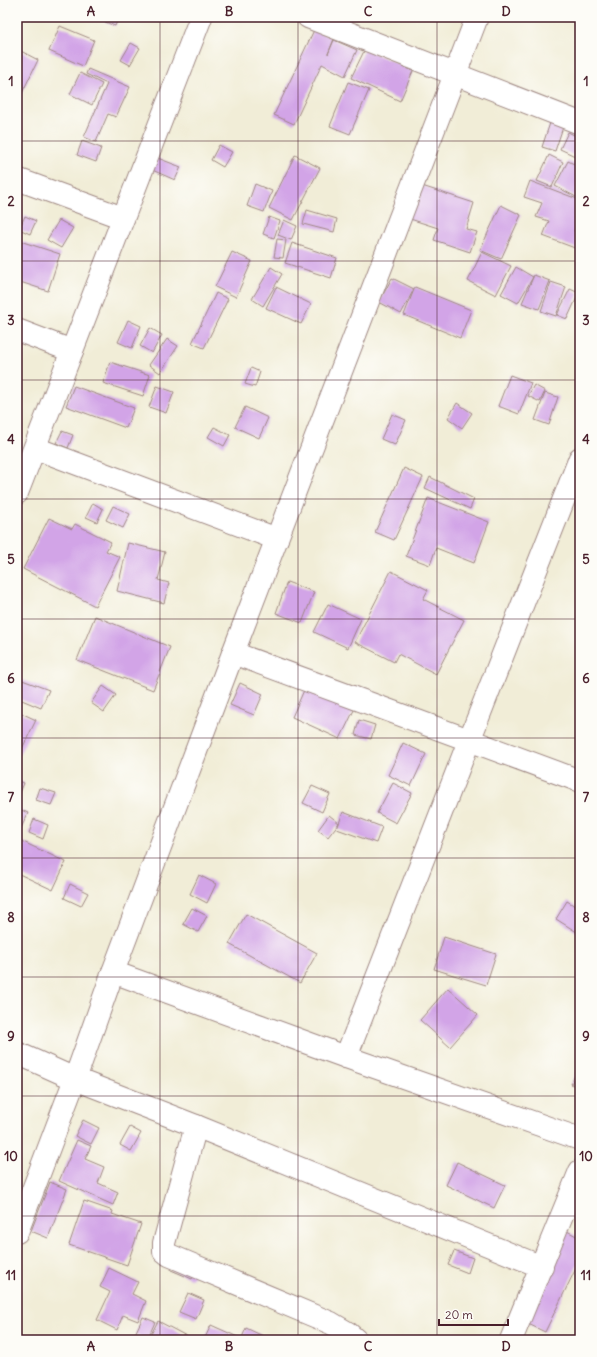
<svg xmlns="http://www.w3.org/2000/svg" width="597" height="1357" viewBox="0 0 597 1357" font-family="Delius,sans-serif">
<style>
.building{fill:#d2a4e7}
.lines{fill:none;stroke-linecap:round;stroke-linejoin:round}
.minor-casing{stroke:#9e8681;stroke-width:24}
.minor{stroke:#fff;stroke-width:22}
.grid{fill:none;stroke:#4a1f2b;stroke-width:1;stroke-opacity:0.55}
.neatline{fill:none;stroke:#4a1f2b;stroke-width:1.5}
.grid-label{font-size:13px;text-anchor:middle;font-weight:bold;fill:#4a1f2b}
</style>
<rect width="100%" height="100%" fill="#fdfcf7"/>
<filter id="ink" filterUnits="userSpaceOnUse"><feTurbulence type="fractalNoise" baseFrequency=".025" numOctaves="2"/><feDisplacementMap in="SourceGraphic" scale="8" xChannelSelector="R" yChannelSelector="G"/><feConvolveMatrix kernelMatrix="1 2 1 2 8 2 1 2 1" color-interpolation-filters="sRGB"/></filter>
<filter id="wash" filterUnits="userSpaceOnUse"><feTurbulence type="fractalNoise" baseFrequency=".012" numOctaves="4" result="noise"/><feDisplacementMap in="SourceGraphic" scale="16" xChannelSelector="R" yChannelSelector="G"/><feGaussianBlur stdDeviation="0.9" result="paint"/><feColorMatrix in="noise" values="0 0 0 0 0 0 0 0 0 0 0 0 0 0 0 0 0 1.4 0 .05"/><feComposite in="paint" operator="in"/></filter>
<g filter="url(#wash)">
<rect width="100%" height="100%" fill="#f1edd7"/>
<g id="blocks">
<g class="building">
<polygon points="105,17 119,17 115,26 103,21"/>
<polygon points="60,26 94,40 83,66 49,51"/>
<polygon points="314,30 334,39 328,54 334,40 357,50 345,76 322,64 294,124 274,115"/>
<polygon points="131,43 140,48 130,65 121,60"/>
<polygon points="17,49 38,60 22,93 17,90"/>
<polygon points="365,49 413,71 400,101 351,78"/>
<polygon points="88,69 130,87 116,117 108,114 96,142 84,137 107,84 86,74"/>
<polygon points="80,73 102,84 92,105 70,94"/>
<polygon points="348,82 369,90 350,134 330,126"/>
<polygon points="551,120 564,124 555,151 542,147"/>
<polygon points="568,132 580,138 580,145 575,156 560,149"/>
<polygon points="82,141 101,148 96,162 77,155"/>
<polygon points="219,145 232,152 223,167 211,160"/>
<polygon points="295,155 320,168 293,220 269,208"/>
<polygon points="549,155 563,162 552,187 537,181"/>
<polygon points="155,157 181,167 175,180 150,169"/>
<polygon points="568,161 580,167 580,199 555,186"/>
<polygon points="530,181 580,200 580,219 574,231 580,234 580,250 543,236 549,221 536,217 542,203 524,197"/>
<polygon points="255,184 272,191 264,212 247,206"/>
<polygon points="419,185 474,203 466,229 477,232 470,252 434,240 438,228 407,218"/>
<polygon points="501,205 521,215 501,259 480,250"/>
<polygon points="307,210 337,219 334,232 303,224"/>
<polygon points="25,216 36,221 30,234 19,229"/>
<polygon points="269,217 280,221 274,238 263,234"/>
<polygon points="59,220 73,228 61,248 47,240"/>
<polygon points="284,220 297,226 291,240 278,235"/>
<polygon points="277,239 286,240 283,258 274,257"/>
<polygon points="17,240 60,254 48,291 17,281"/>
<polygon points="292,243 337,258 331,278 285,263"/>
<polygon points="232,252 252,261 236,297 215,287"/>
<polygon points="482,252 511,266 496,295 468,281"/>
<polygon points="271,267 282,274 263,306 252,299"/>
<polygon points="516,267 533,277 518,303 501,294"/>
<polygon points="534,275 550,281 539,309 522,303"/>
<polygon points="392,278 414,289 401,314 379,302"/>
<polygon points="551,282 566,287 556,316 541,311"/>
<polygon points="276,287 311,304 301,324 266,308"/>
<polygon points="415,287 471,310 460,338 404,315"/>
<polygon points="570,289 579,293 567,319 557,315"/>
<polygon points="216,293 228,299 204,348 192,343"/>
<polygon points="128,320 141,326 132,348 118,342"/>
<polygon points="150,328 162,335 152,353 140,346"/>
<polygon points="167,339 178,346 160,373 149,365"/>
<polygon points="110,362 150,375 143,396 103,383"/>
<polygon points="251,368 260,372 255,387 245,384"/>
<polygon points="510,375 531,383 519,414 498,406"/>
<polygon points="534,385 545,391 540,402 528,396"/>
<polygon points="74,386 134,408 126,428 66,406"/>
<polygon points="157,386 174,392 166,413 149,407"/>
<polygon points="545,393 558,397 549,425 535,420"/>
<polygon points="457,403 472,413 462,428 448,418"/>
<polygon points="245,407 268,418 259,438 235,427"/>
<polygon points="392,414 406,420 395,445 381,439"/>
<polygon points="214,427 230,435 224,446 208,437"/>
<polygon points="62,431 73,435 68,448 56,443"/>
<polygon points="404,468 423,477 394,540 375,532"/>
<polygon points="430,477 474,499 470,509 425,488"/>
<polygon points="428,498 489,522 474,563 436,548 430,565 406,556"/>
<polygon points="93,503 103,509 97,522 86,517"/>
<polygon points="113,506 130,514 123,528 106,520"/>
<polygon points="49,518 72,529 75,524 111,542 106,551 120,557 95,606 23,569"/>
<polygon points="128,543 165,552 158,580 169,583 164,603 117,591"/>
<polygon points="391,571 428,590 423,599 464,620 436,674 398,654 394,662 355,642"/>
<polygon points="287,582 314,592 302,623 276,613"/>
<polygon points="328,604 361,619 348,648 314,632"/>
<polygon points="95,616 170,647 153,690 77,660"/>
<polygon points="17,678 49,690 41,708 17,698"/>
<polygon points="240,683 263,694 254,715 230,705"/>
<polygon points="103,686 116,695 104,712 91,703"/>
<polygon points="305,688 354,710 340,739 292,717"/>
<polygon points="17,711 36,720 17,759"/>
<polygon points="359,720 375,725 371,739 355,735"/>
<polygon points="403,743 426,754 411,786 388,775"/>
<polygon points="17,780 24,783 17,800"/>
<polygon points="393,783 412,793 396,823 377,813"/>
<polygon points="312,786 330,794 322,812 303,803"/>
<polygon points="40,788 56,793 51,805 36,800"/>
<polygon points="17,808 28,813 17,837"/>
<polygon points="343,812 382,827 376,843 337,829"/>
<polygon points="329,815 339,823 328,837 318,830"/>
<polygon points="34,819 48,825 43,839 29,833"/>
<polygon points="17,839 66,862 53,890 17,873"/>
<polygon points="199,875 216,884 207,903 190,894"/>
<polygon points="70,884 88,893 81,906 64,898"/>
<polygon points="567,901 580,909 580,934 556,919"/>
<polygon points="192,908 207,916 198,932 183,924"/>
<polygon points="246,914 317,953 300,983 229,944"/>
<polygon points="444,937 496,954 486,985 434,969"/>
<polygon points="448,988 478,1015 450,1047 420,1020"/>
<polygon points="580,1064 580,1088 571,1084"/>
<polygon points="83,1120 99,1128 91,1144 75,1136"/>
<polygon points="130,1127 141,1133 131,1151 120,1145"/>
<polygon points="77,1140 91,1146 85,1159 104,1167 98,1183 118,1192 113,1205 59,1181"/>
<polygon points="457,1162 505,1185 494,1208 446,1185"/>
<polygon points="50,1182 67,1189 48,1238 31,1231"/>
<polygon points="84,1201 113,1211 112,1214 141,1224 127,1265 69,1245"/>
<polygon points="567,1231 580,1238 580,1260 545,1332 522,1321"/>
<polygon points="454,1251 473,1258 468,1273 448,1265"/>
<polygon points="176,1259 197,1268 192,1279 171,1270"/>
<polygon points="109,1268 138,1282 132,1294 146,1301 138,1321 123,1315 117,1330 97,1320 110,1292 100,1287"/>
<polygon points="188,1293 204,1300 196,1319 179,1312"/>
<polygon points="143,1317 155,1322 147,1340 135,1334"/>
<polygon points="158,1321 194,1340 148,1340"/>
<polygon points="211,1325 240,1338 239,1340 204,1340"/>
<polygon points="246,1328 263,1336 261,1340 241,1340"/>
</g>
</g>
</g>
<g filter="url(#ink)">
<use href="#blocks" fill-opacity="0" stroke="#9e8681" stroke-width="1"/>
<g class="lines">
<g class="minor-casing">
<g id="minor">
<polyline points="308,17 580,123"/>
<polyline points="17,179 123,218"/>
<polyline points="17,330 72,351"/>
<polyline points="35,448 277,539"/>
<polyline points="17,493 201,17"/>
<polyline points="233,653 580,781"/>
<polyline points="113,972 346,1057 580,1139"/>
<polyline points="17,1053 75,1079 196,1126 542,1267"/>
<polyline points="346,1057 469,741 580,458"/>
<polyline points="196,1126 164,1243 164,1251 169,1255 331,1323 348,1333 356,1340"/>
<polyline points="17,1232 75,1079 113,972 233,653 477,17"/>
<polyline points="511,1340 580,1171"/>
</g>
</g>
<use href="#minor" class="minor"/>
</g>
</g>
<path class="grid" d="M160,17V1340M298,17V1340M437,17V1340M17,141H580M17,261H580M17,380H580M17,499H580M17,619H580M17,738H580M17,858H580M17,977H580M17,1096H580M17,1216H580"/>
<rect width="597" height="1357" fill="none" stroke="#fdfcf7" stroke-width="44"/>
<path d="M439 1319v6h69v-6" fill="none" stroke="#4a1f2b" stroke-width="2"/>
<text x="445" y="1319" font-size="12" fill="#4a1f2b" stroke="#fdfcf7" stroke-width="3" paint-order="stroke">20 m</text>
<rect x="22" y="22" width="553" height="1313" class="neatline"/>
<g class="grid-label">
<text x="91" y="16">A</text>
<text x="229" y="16">B</text>
<text x="368" y="16">C</text>
<text x="506" y="16">D</text>
<text x="11" y="86">1</text>
<text x="586" y="86">1</text>
<text x="11" y="206">2</text>
<text x="586" y="206">2</text>
<text x="11" y="325">3</text>
<text x="586" y="325">3</text>
<text x="11" y="444">4</text>
<text x="586" y="444">4</text>
<text x="11" y="564">5</text>
<text x="586" y="564">5</text>
<text x="11" y="683">6</text>
<text x="586" y="683">6</text>
<text x="11" y="802">7</text>
<text x="586" y="802">7</text>
<text x="11" y="922">8</text>
<text x="586" y="922">8</text>
<text x="11" y="1041">9</text>
<text x="586" y="1041">9</text>
<text x="11" y="1161">10</text>
<text x="586" y="1161">10</text>
<text x="11" y="1280">11</text>
<text x="586" y="1280">11</text>
<text x="91" y="1351">A</text>
<text x="229" y="1351">B</text>
<text x="368" y="1351">C</text>
<text x="506" y="1351">D</text>
</g>
</svg>
